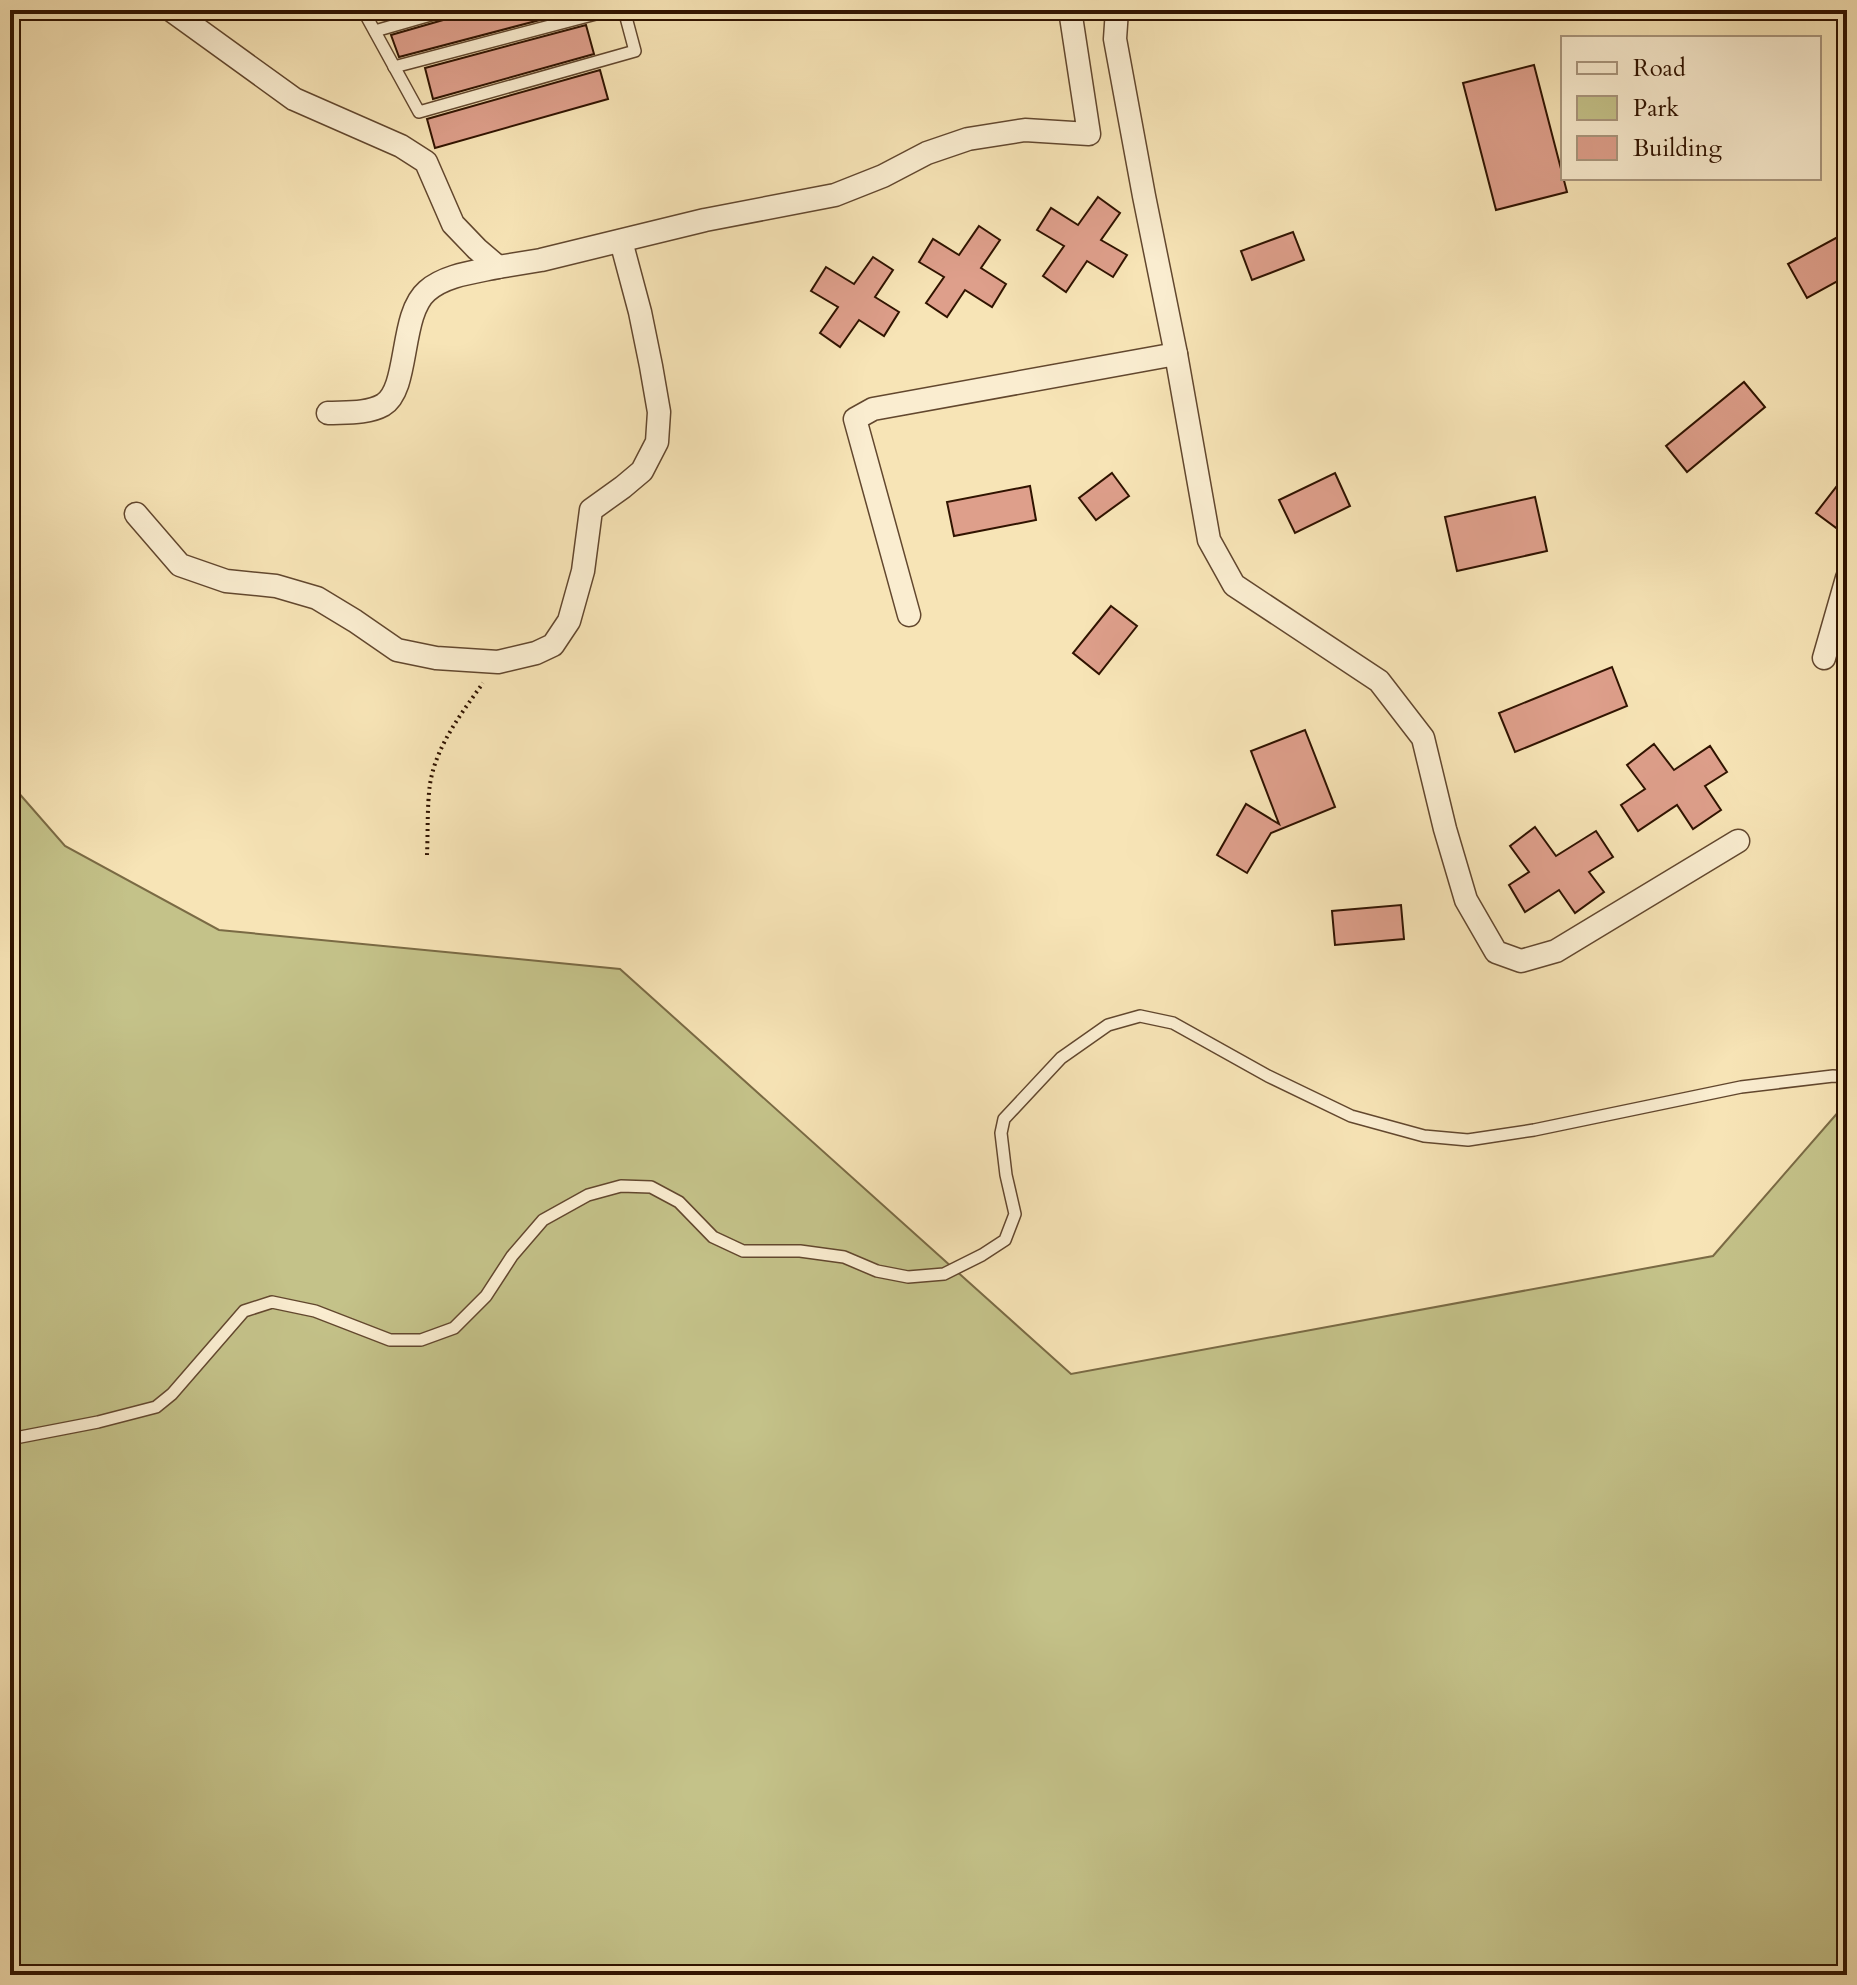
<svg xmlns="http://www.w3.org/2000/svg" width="1857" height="1985" viewBox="0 0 1857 1985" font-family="Cardo,serif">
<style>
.green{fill:#c4c289;stroke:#7a6a44;stroke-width:2}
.building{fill:#de9f8b;stroke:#301300;stroke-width:2}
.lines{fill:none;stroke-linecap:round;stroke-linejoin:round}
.service-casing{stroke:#62472e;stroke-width:14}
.minor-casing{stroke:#62472e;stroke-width:25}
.path{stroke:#301300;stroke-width:4;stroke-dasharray:2 4;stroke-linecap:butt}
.service{stroke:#faedd0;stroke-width:11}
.minor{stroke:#faedd0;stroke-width:22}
</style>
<rect width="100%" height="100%" fill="#f7e4b6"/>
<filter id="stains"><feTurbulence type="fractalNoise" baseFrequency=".0025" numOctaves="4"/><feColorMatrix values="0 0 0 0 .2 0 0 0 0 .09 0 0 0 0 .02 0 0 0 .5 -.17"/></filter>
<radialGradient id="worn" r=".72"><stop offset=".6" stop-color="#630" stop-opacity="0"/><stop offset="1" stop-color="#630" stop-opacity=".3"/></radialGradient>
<polygon class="green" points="10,783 65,846 219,930 620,969 1071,1374 1713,1256 1847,1102 1847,1975 10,1975"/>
<g class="building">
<polygon points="456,10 578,10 399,57 391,35 450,18 455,15"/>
<polygon points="586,25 594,54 433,99 425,68"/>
<polygon points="1534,65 1567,192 1496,210 1463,83"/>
<polygon points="600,70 608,99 435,148 427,119"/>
<polygon points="1098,197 1120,213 1101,240 1127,255 1113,277 1087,261 1066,292 1043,276 1064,246 1037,230 1051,208 1078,225"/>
<polygon points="979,226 1000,240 981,268 1006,284 992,307 965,290 947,317 926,303 944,277 919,262 933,239 959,255"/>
<polygon points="1293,232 1304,260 1252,280 1241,251"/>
<polygon points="1847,232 1847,276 1807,298 1788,264"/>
<polygon points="873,257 893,270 875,297 899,312 884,336 859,320 840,347 820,333 838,307 811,291 826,267 854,284"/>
<polygon points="1744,382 1765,407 1687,472 1666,446"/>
<polygon points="1112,473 1129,496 1096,520 1079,498"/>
<polygon points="1335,473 1350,506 1295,533 1279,500"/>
<polygon points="1847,473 1847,519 1839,530 1816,513"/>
<polygon points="1030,486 1036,520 954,536 947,502"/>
<polygon points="1535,497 1547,551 1457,571 1445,517"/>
<polygon points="1111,606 1137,626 1099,674 1073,653"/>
<polygon points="1612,667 1627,706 1515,752 1499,713"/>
<polygon points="1305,730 1335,807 1271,833 1247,873 1217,855 1246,804 1279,824 1251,751"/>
<polygon points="1654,744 1674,770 1710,746 1727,772 1705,786 1721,810 1693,829 1677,805 1638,831 1621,805 1645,789 1627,765"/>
<polygon points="1535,827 1556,856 1596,831 1613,857 1589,872 1604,892 1575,913 1559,890 1525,912 1509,885 1529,872 1510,846"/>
<polygon points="1401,905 1404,939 1335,945 1332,911"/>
</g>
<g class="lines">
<g class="service-casing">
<g id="service">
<polyline points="363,10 419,112 635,51 624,10"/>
<polyline points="375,31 448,10"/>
<polyline points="394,67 611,10"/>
<polyline points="10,1439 98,1422 156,1407 172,1394 244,1311 272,1302 315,1311 390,1340 421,1340 454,1328 486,1296 512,1256 543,1220 588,1195 621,1186 651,1187 679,1202 713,1237 743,1251 800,1251 844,1257 877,1271 908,1277 944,1274 982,1255 1005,1240 1015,1214 1006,1175 1001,1133 1004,1119 1061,1058 1108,1025 1140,1016 1173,1023 1268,1076 1351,1116 1424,1136 1468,1140 1534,1130 1741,1087 1833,1076 1847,1077"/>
</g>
</g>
<g class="minor-casing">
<g id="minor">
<polyline points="171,10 294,99 401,146 426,162 453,224 477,249 498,267 541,260 705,220 835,195 883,176 927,153 968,139 1025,130 1089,134 1070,10"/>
<polyline points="1117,10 1115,39 1144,196 1176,354 1209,540 1234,585 1379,681 1423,738 1445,829 1466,900 1496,952 1521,961 1556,951 1738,841"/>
<path d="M328,413C345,412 367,414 383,405C410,389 399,315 427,291C445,275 475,272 498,267"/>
<polyline points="136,514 180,565 226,581 276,586 317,598 355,621 397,650 436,658 498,662 536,653 553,645 569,621 583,571 591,510 623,487 642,471 657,442 659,412 651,366 640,312 621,241"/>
<polyline points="909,615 855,419 873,409 1176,354"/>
<polyline points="1824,658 1847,578"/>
</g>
</g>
<path class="path" d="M427,855C428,833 427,805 430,784C436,746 461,714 483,683"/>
<use href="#service" class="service"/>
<use href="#minor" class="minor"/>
</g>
<rect width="1857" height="1985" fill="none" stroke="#f7e4b6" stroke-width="40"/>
<rect x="12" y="12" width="1833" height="1961" fill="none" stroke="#301300" stroke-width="4"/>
<rect x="20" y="20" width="1817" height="1945" fill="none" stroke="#301300" stroke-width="2"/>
<rect x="1561" y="36" width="260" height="144" fill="#faedd0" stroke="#a9967d" stroke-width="2"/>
<rect x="1577" y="62" width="40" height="12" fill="#faedd0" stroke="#a9967d" stroke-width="2"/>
<text x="1633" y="76" font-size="24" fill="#301300">Road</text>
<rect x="1577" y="96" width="40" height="24" fill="#c4c289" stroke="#a9967d" stroke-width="2"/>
<text x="1633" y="116" font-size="24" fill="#301300">Park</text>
<rect x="1577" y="136" width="40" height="24" fill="#de9f8b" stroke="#a9967d" stroke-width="2"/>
<text x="1633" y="156" font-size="24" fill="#301300">Building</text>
<rect width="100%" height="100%" filter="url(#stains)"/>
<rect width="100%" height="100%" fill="url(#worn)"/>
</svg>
